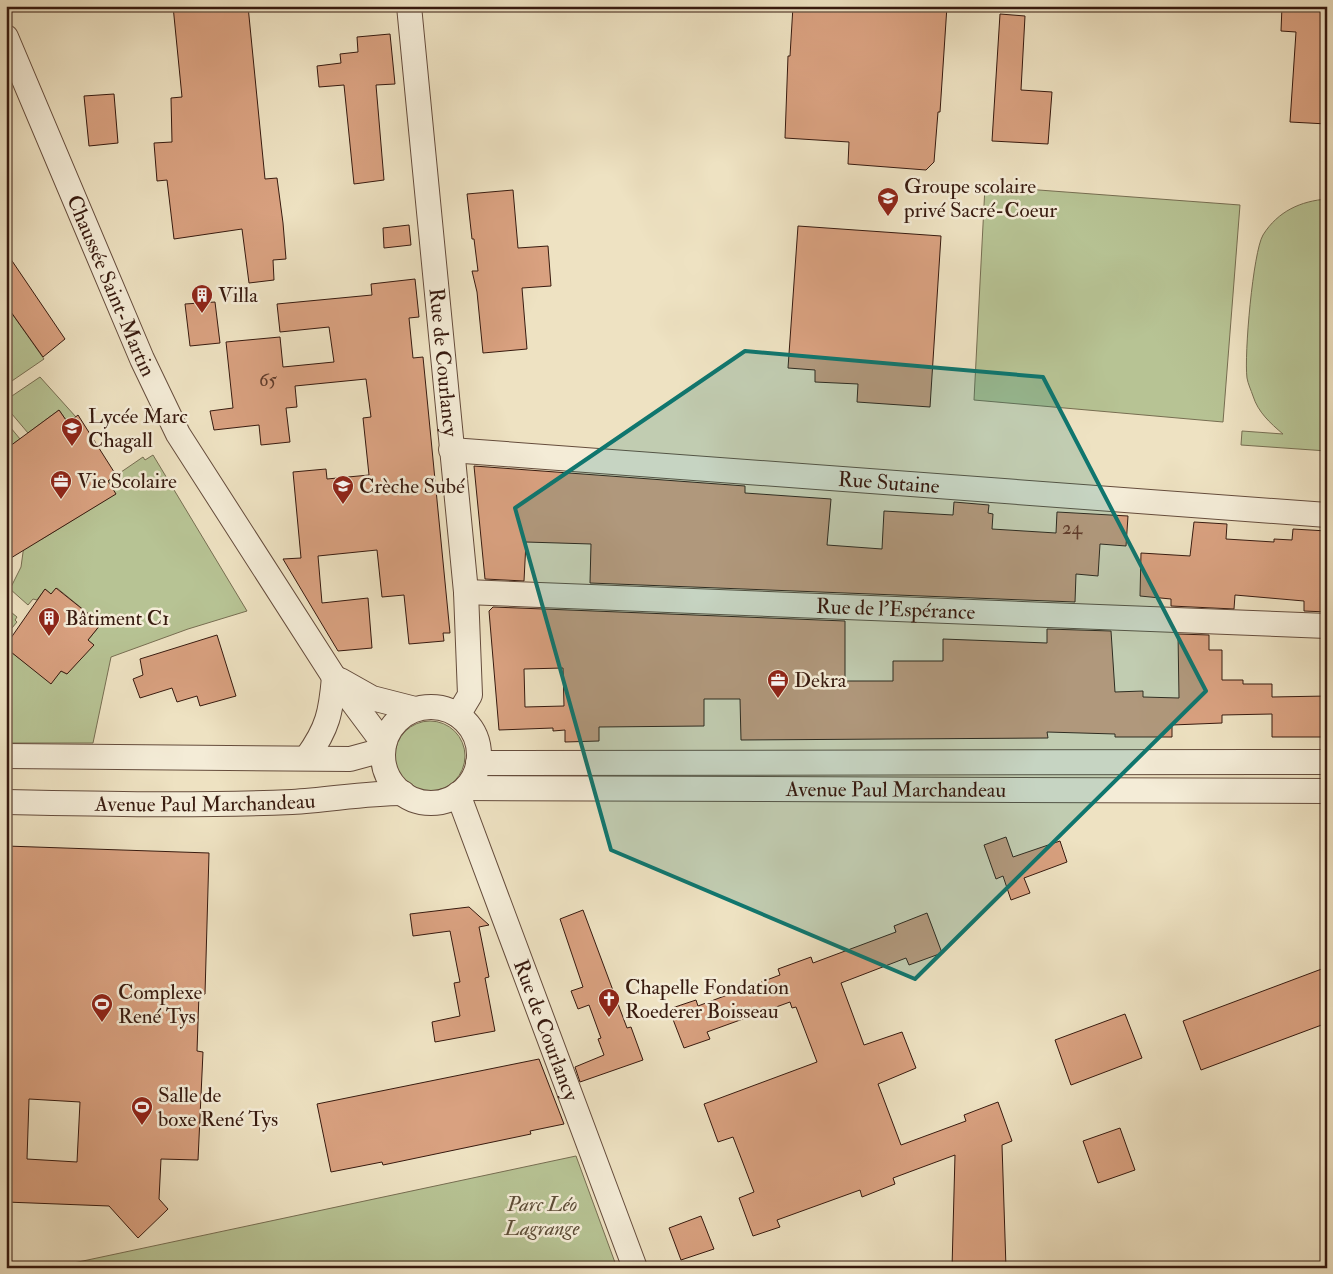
<svg xmlns="http://www.w3.org/2000/svg" width="1333" height="1274" viewBox="0 0 1333 1274" font-family="'IM FELL Double Pica',serif">
<style>
.green{fill:#b7c394;stroke:#776e52}
.building{fill:#d9a180;stroke:#371a0f;fill-rule:evenodd}
.lines{fill:none;stroke-linecap:round;stroke-linejoin:round}
.minor-casing{stroke:#654c3c;stroke-width:26}
.minor{stroke:#f4ecd7;stroke-width:24}
.marked{fill:#0f766e;fill-opacity:0.2;stroke:#0f766e;stroke-width:4;stroke-linejoin:round}
.labels{text-anchor:middle;stroke-width:5;stroke-linejoin:round;paint-order:stroke}
.number-label{font-size:19px;fill:#603c2b}
.poi-label{font-size:21px;fill:#371a0f;stroke:#f4ecd7;text-anchor:start}
.street-label{font-size:21px;fill:#371a0f;stroke:#f4ecd7}
.park-label{font-size:21px;font-style:italic;fill:#5d4d37;stroke:#f4ecd7}
</style>
<rect width="100%" height="100%" fill="#eee2c2"/>
<filter id="stains"><feTurbulence type="fractalNoise" baseFrequency=".004" numOctaves="4"/><feColorMatrix values="0 0 0 0 .2 0 0 0 0 .09 0 0 0 0 .02 0 0 0 .5 -.17"/></filter>
<radialGradient id="worn" r=".72"><stop offset=".6" stop-color="#630" stop-opacity="0"/><stop offset="1" stop-color="#630" stop-opacity=".3"/></radialGradient>
<g class="green">
<polygon points="985,186 1240,205 1223,422 974,400"/>
<path d="M1327,199V451L1241,445L1242,431L1283,434C1270,423 1258,412 1253,396C1251,390 1248,384 1247,378C1244,355 1253,252 1263,235C1278,211 1301,201 1327,199Z"/>
<polygon points="6,305 44,359 6,385"/>
<polygon points="40,377 76,417 68,423 59,410 28,433 6,407 6,400"/>
<polygon points="6,422 20,439 6,449"/>
<polygon points="153,455 247,611 188,629 111,657 93,743 6,743 6,648 51,683 61,671 67,674 93,645 88,640 101,624 57,588 51,594 45,589 37,600 33,599 28,605 10,589 21,567 24,545 42,539 115,494 108,481 143,457 145,460"/>
<polygon points="6,608 17,617 15,620 17,622 6,635 9,639 6,643"/>
<circle cx="430" cy="756" r="35"/>
<polygon points="576,1156 617,1268 50,1268"/>
</g>
<g class="building">
<polygon points="173,6 248,6 265,179 277,178 283,223 286,259 273,260 274,280 249,283 242,229 174,239 167,180 157,181 154,143 172,142 171,98 182,97"/>
<polygon points="793,6 947,6 940,112 938,112 934,162 926,170 848,164 849,142 785,138 788,56 790,56"/>
<polygon points="1282,6 1327,6 1327,124 1290,122 1296,32 1281,31"/>
<polygon points="1000,14 1025,16 1021,90 1052,92 1048,144 992,141"/>
<polygon points="390,34 395,84 376,85 384,180 354,184 344,85 319,87 317,66 341,63 340,54 358,52 357,37"/>
<polygon points="114,94 118,143 89,146 84,96"/>
<polygon points="513,190 518,248 548,246 551,286 522,288 527,349 483,353 477,292 472,271 478,271 474,239 472,239 467,194"/>
<polygon points="409,225 411,245 384,248 383,228"/>
<polygon points="798,226 941,236 930,407 857,402 858,384 815,382 815,370 788,368"/>
<polygon points="6,252 65,339 43,357 6,305"/>
<polygon points="415,279 419,317 409,318 413,358 423,357 450,633 443,633 444,641 409,644 404,595 382,597 377,550 318,556 322,603 368,598 372,648 338,651 283,559 301,558 293,472 326,469 327,479 369,475 363,418 371,417 366,379 295,386 297,407 286,408 290,442 261,445 259,425 214,430 210,411 233,408 226,342 280,337 283,367 334,362 329,327 280,332 277,304 372,295 371,284"/>
<polygon points="215,302 220,343 190,346 185,304"/>
<polygon points="59,410 68,423 78,415 116,475 108,481 116,494 6,561 6,449"/>
<polygon points="474,466 745,486 745,493 831,499 827,545 882,549 884,511 953,515 954,502 989,505 988,513 993,514 992,529 1056,533 1057,512 1128,516 1126,546 1100,544 1098,576 1076,574 1075,602 590,583 591,544 526,542 524,581 485,579"/>
<polygon points="1194,522 1227,524 1226,539 1274,542 1274,539 1292,540 1293,529 1327,531 1327,612 1304,611 1304,601 1235,595 1234,609 1171,606 1171,599 1140,596 1141,553 1190,556"/>
<polygon points="56,588 101,624 88,640 94,645 67,674 61,671 51,684 6,648 6,645 45,589 51,594"/>
<path d="M493,607L845,621V681H893V661H943V639L1047,643V629L1111,631L1115,692L1143,691V697L1179,698L1178,634L1209,635V650H1222V680H1243V684H1272V697L1327,696V737H1272V714L1222,715V723L1172,725V737H1115V734L1047,732L1048,738L741,740L740,699H704V726L599,727V741L565,742V730L553,731V728L499,730L489,611ZM563,668L564,706L525,707L524,669Z"/>
<polygon points="217,635 236,696 200,706 197,696 177,702 172,688 140,698 133,679 143,675 140,659"/>
<polygon points="1006,837 1013,857 1060,841 1067,862 1024,878 1030,893 1011,900 1003,876 996,879 984,845"/>
<path d="M6,846L209,853L205,994H199L197,1051L203,1052L198,1160L161,1159L159,1199L168,1209L138,1238L109,1206L6,1202ZM29,1099L80,1102L77,1162L27,1159Z"/>
<polygon points="469,907 489,925 479,927 489,977 485,978 495,1031 435,1042 432,1022 460,1016 454,983 460,982 450,931 413,936 410,914"/>
<polygon points="583,910 627,1028 631,1027 643,1060 580,1082 575,1067 604,1055 598,1039 601,1038 589,1005 578,1009 571,991 583,987 560,919"/>
<polygon points="927,913 942,953 909,965 906,958 841,983 864,1045 902,1032 916,1068 878,1084 901,1145 966,1121 964,1115 998,1102 1012,1141 1002,1145 1006,1268 952,1268 955,1155 893,1178 895,1184 862,1197 860,1190 777,1220 780,1227 753,1236 739,1198 754,1192 743,1163 733,1137 718,1142 704,1104 817,1062 796,1007 792,1008 790,1002 707,1032 710,1039 684,1048 669,1009 696,1000 698,1006 780,975 778,969 811,957 813,963 896,932 894,926"/>
<polygon points="1327,967 1327,1023 1201,1070 1183,1021"/>
<polygon points="1125,1014 1142,1058 1071,1085 1055,1040"/>
<polygon points="539,1059 564,1124 530,1131 531,1134 383,1165 382,1162 331,1172 317,1104"/>
<polygon points="1120,1128 1135,1170 1098,1183 1083,1141"/>
<polygon points="701,1216 714,1249 681,1260 669,1228"/>
</g>
<g class="lines">
<g class="minor-casing">
<g id="minor">
<path id="s1" d="M409,6L466,592L470,695L458,715"/>
<path id="s2" d="M6,37L142,359L178,434L334,677L384,744"/>
<path id="s3" d="M451,450L1327,515"/>
<path id="s4" d="M466,592L1327,626"/>
<polyline points="340,680 372,698 415,709"/>
<circle cx="431" cy="755" r="48"/>
<polyline points="6,756 350,759 383,750"/>
<path d="M307,757C328,728 331,712 334,677"/>
<polyline points="478,763 1327,762"/>
<path id="s5" d="M466,788L1327,791"/>
<path id="s6" d="M458,794L635,1268"/>
<path id="s7" d="M6,802C102,804 197,806 292,802C329,800 365,793 403,793"/>
</g>
</g>
<use href="#minor" class="minor"/>
</g>
<path class="marked" d="M745,351L1043,377L1206,691L915,979L611,850L515,508Z"/>
<defs>
<g id="school-pin" transform="scale(1.125)"><path d="M0 17L-7.5 6A9.5 9.5 0 1 1 7.5 6Z" fill="#8f2418" stroke="#f4ecd7"/><path d="M0-5L7-2L0 1L-7-2ZM-4 1L0 2.5L4 1V4Q0 6-4 4Z" fill="#fff"/></g>
<g id="building-pin" transform="scale(1.125)"><path d="M0 17L-7.5 6A9.5 9.5 0 1 1 7.5 6Z" fill="#8f2418" stroke="#f4ecd7"/><path d="M-4-6H4V6H1V3H-1V6H-4ZM-2.5-4.3h1.7v1.8h-1.7ZM.8-4.3h1.7v1.8H.8ZM-2.5-1h1.7V.8h-1.7ZM.8-1h1.7V.8H.8Z" fill="#fff"/></g>
<g id="office-pin" transform="scale(1.125)"><path d="M0 17L-7.5 6A9.5 9.5 0 1 1 7.5 6Z" fill="#8f2418" stroke="#f4ecd7"/><path d="M-6-3h4V-5.5h4V-3h4V5H-6ZM-1-4.5V-3h2v-1.5ZM-6 0V1H6V0Z" fill="#fff"/></g>
<g id="church-pin" transform="scale(1.125)"><path d="M0 17L-7.5 6A9.5 9.5 0 1 1 7.5 6Z" fill="#8f2418" stroke="#f4ecd7"/><path d="M-1.2-6h2.4v3.5h3.3v2.4h-3.3V6h-2.4V-.1h-3.3v-2.4h3.3Z" fill="#fff"/></g>
<g id="stadium-pin" transform="scale(1.125)"><path d="M0 17L-7.5 6A9.5 9.5 0 1 1 7.5 6Z" fill="#8f2418" stroke="#f4ecd7"/><path d="M0-5a6.5 5 0 1 0 0 10a6.5 5 0 1 0 0-10ZM-3.5-1.8h7v3.6h-7Z" fill="#fff"/></g>
</defs>
<g fill-rule="evenodd">
<use href="#school-pin" x="888" y="198"/>
<use href="#building-pin" x="202" y="295"/>
<use href="#school-pin" x="72" y="428"/>
<use href="#office-pin" x="61" y="481"/>
<use href="#school-pin" x="343" y="486"/>
<use href="#building-pin" x="49" y="618"/>
<use href="#office-pin" x="778" y="680"/>
<use href="#church-pin" x="609" y="999"/>
<use href="#stadium-pin" x="102" y="1004"/>
<use href="#stadium-pin" x="142" y="1107"/>
</g>
<g class="labels">
<g class="number-label">
<text x="268" y="386">65</text>
<text x="1072" y="534">24</text>
</g>
<g class="poi-label">
<text x="904" y="193">Groupe scolaire<tspan x="904" dy="24">privé Sacré-Coeur</tspan></text>
<text x="218" y="302">Villa</text>
<text x="88" y="423">Lycée Marc<tspan x="88" dy="24">Chagall</tspan></text>
<text x="77" y="488">Vie Scolaire</text>
<text x="359" y="493">Crèche Subé</text>
<text x="65" y="625">Bâtiment C1</text>
<text x="794" y="687">Dekra</text>
<text x="625" y="994">Chapelle Fondation<tspan x="625" dy="24">Roederer Boisseau</tspan></text>
<text x="118" y="999">Complexe<tspan x="118" dy="24">René Tys</tspan></text>
<text x="158" y="1102">Salle de<tspan x="158" dy="24">boxe René Tys</tspan></text>
</g>
<g class="street-label">
<text dy="7" stroke="none"><textPath href="#s2" startOffset="270">Chaussée Saint-Martin</textPath></text>
<text dy="7" stroke="none"><textPath href="#s1" startOffset="358">Rue de Courlancy</textPath></text>
<text dy="7" stroke="none"><textPath href="#s3" startOffset="439">Rue Sutaine</textPath></text>
<text dy="7" stroke="none"><textPath href="#s4" startOffset="430">Rue de l'Espérance</textPath></text>
<text dy="7" stroke="none"><textPath href="#s5" startOffset="430">Avenue Paul Marchandeau</textPath></text>
<text dy="7" stroke="none"><textPath href="#s7" startOffset="199">Avenue Paul Marchandeau</textPath></text>
<text dy="7" stroke="none"><textPath href="#s6" startOffset="252">Rue de Courlancy</textPath></text>
</g>
<g class="park-label">
<text x="542" y="1211">Parc Léo<tspan x="542" dy="24">Lagrange</tspan></text>
</g>
</g>
<rect width="1333" height="1274" fill="none" stroke="#eee2c2" stroke-width="25"/>
<rect x="8" y="8" width="1318" height="1259" fill="none" stroke="#371a0f" stroke-width="2.5"/>
<rect x="12" y="12" width="1308" height="1249" fill="none" stroke="#371a0f"/>
<rect width="100%" height="100%" filter="url(#stains)"/>
<rect width="100%" height="100%" fill="url(#worn)"/>
</svg>
